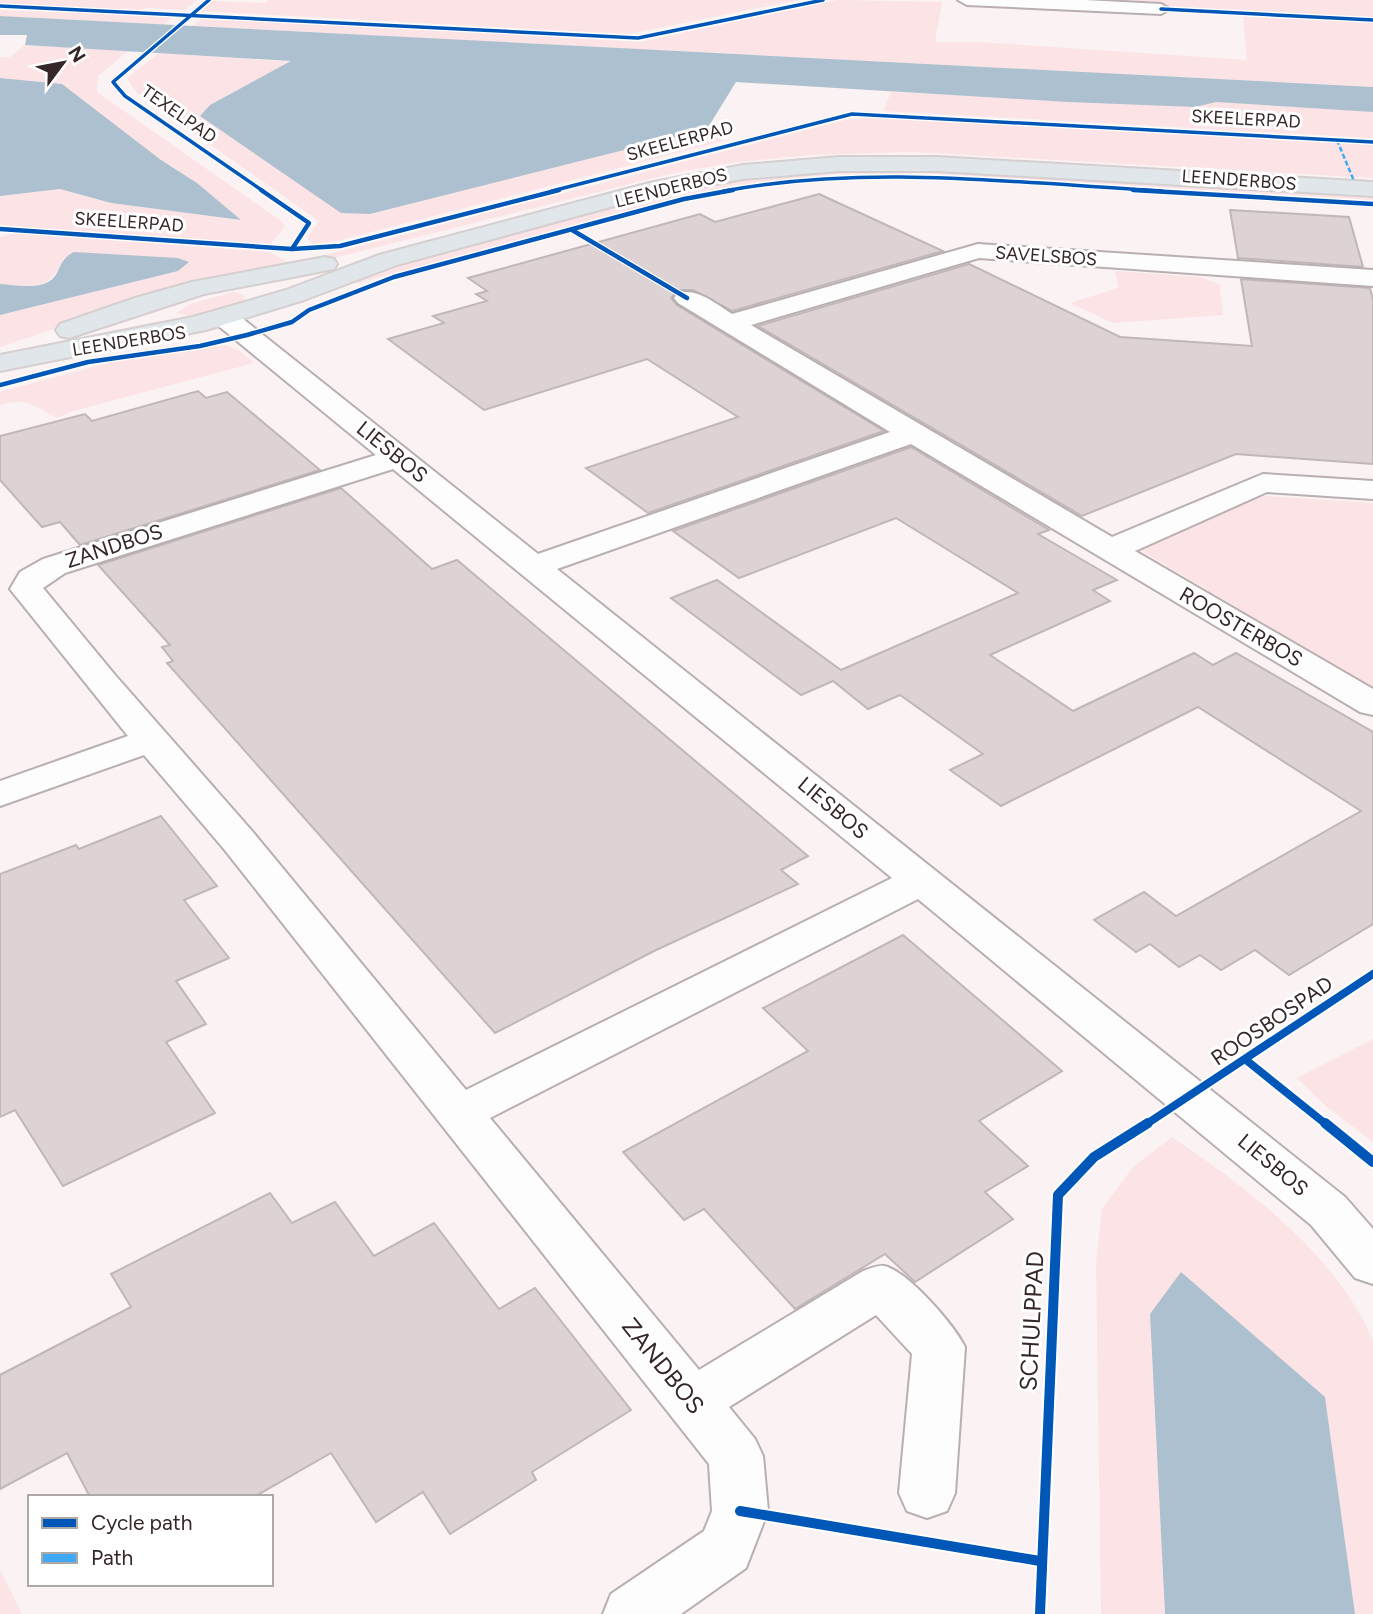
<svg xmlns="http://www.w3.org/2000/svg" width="1373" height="1614" viewBox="0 0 1373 1614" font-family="Figtree,sans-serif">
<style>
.green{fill:#fce3e5}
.water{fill:#acc0cf}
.building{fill:#ded3d4;stroke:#c1b7b8;stroke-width:2}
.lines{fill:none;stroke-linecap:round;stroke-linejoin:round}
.minor-casing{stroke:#b9afb0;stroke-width:4}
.major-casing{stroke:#d5cfd0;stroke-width:4}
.minor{fill:#fefdfd;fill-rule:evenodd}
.major{fill:#e1e6ea;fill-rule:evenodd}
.quiet{stroke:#3fa9f5;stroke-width:2.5;stroke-dasharray:5 2.5;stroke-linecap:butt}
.cycleway-far3-casing{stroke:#fff;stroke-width:6}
.cycleway-far2-casing{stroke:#fff;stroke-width:7}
.cycleway-far1-casing{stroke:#fff;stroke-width:12}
.cycleway-casing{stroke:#fff;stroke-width:14}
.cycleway-far3{stroke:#0057b8;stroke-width:3.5}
.cycleway-far2{stroke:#0057b8;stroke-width:4.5}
.cycleway-far1{stroke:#0057b8;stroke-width:8}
.cycleway{stroke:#0057b8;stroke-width:10}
.labels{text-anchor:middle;stroke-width:6;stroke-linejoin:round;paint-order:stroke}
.far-street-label{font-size:18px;fill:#352728;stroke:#fff}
.street-label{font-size:21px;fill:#352728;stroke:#fff}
.near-street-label{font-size:24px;fill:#352728;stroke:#fff}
</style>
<rect width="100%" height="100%" fill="#faf2f3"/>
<g class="green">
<polygon points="0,0 197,0 184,10 147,8 139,10 0,4"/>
<polygon points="268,0 798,0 629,34 199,11 211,1 266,3"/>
<polygon points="838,0 942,2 935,42 980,42 1247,60 1243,17 1370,22 1373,23 1373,87 192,26 205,17 641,42"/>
<polygon points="1124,0 1373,0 1373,17 1164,6 1160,2"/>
<polygon points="0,10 173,16 164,25 0,16"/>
<polygon points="25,45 128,51 98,76 97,92 281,221 285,227 270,244 0,225 0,196 60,189 111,203 240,220 197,183 161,160 62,84 0,78 0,57 10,57"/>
<polygon points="159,53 293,62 210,105 370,214 707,129 723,141 337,241 312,244 307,238 319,221 137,93 127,78"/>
<polygon points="891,92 1195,107 1216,102 1373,112 1373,138 883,111"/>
<polygon points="872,118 1373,145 1373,178 913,152 810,155 738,162 674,173 326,260 329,254 849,119"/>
<polygon points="840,166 1373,192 1373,200 924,173 834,174 736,185 692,193 358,283 351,279 383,266 689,185"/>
<path d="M14,233L270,252L292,265L177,288L0,347V315L178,271L188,262L64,257C48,293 35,286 0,284V237Z"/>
<polygon points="1115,271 1201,277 1220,285 1223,315 1113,323 1070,303 1118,288"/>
<polygon points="233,292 244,295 245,300 241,306 196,318 177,313 190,304"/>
<path d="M226,345L239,350L254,363L73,411L57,418C35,406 26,397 0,405V392L123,359Z"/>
<polygon points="1267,496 1373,503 1373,688 1140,550 1244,500"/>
<polygon points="1373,1039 1373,1142 1326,1106 1297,1078"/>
<path d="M1172,1137C1247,1188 1337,1255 1373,1341V1614H1355L1325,1397L1150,1314L1165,1614H1101L1096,1264L1102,1209L1133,1167Z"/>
<polygon points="0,1571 22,1614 0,1614"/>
</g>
<g class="water">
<polygon points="0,16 1373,87 1373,112 1216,102 1195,107 1068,102 736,82 707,129 370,214 341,213 200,116 210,105 291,61 25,45 27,35 0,35"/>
<polygon points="0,78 62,84 161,160 197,183 241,220 111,203 60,189 0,196"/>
<path d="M74,252L178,258L189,262L178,271L0,315V284C18,285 47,292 57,273C62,262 63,258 74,252Z"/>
<polygon points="1181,1272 1325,1397 1355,1614 1165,1614 1150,1314"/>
</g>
<g class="building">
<polygon points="819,194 943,251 732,311 693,290 678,290 671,298 677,305 884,431 648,513 586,468 738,417 647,359 484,410 388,339 444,323 433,316 487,301 476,294 487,291 468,278 700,214 715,222"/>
<polygon points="1230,210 1349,217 1363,267 1238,258"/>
<polygon points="969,264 1120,337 1252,346 1241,279 1370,288 1373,300 1373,464 1236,454 1082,516 758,326"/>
<polygon points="198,391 206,398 227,392 320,470 80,545 60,522 42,527 0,480 0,436 85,414 92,421"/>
<polygon points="911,447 1049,530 1038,534 1117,580 1093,590 1110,601 990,655 1073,711 1194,653 1213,665 1236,653 1373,732 1373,924 1289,975 1255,950 1221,970 1200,955 1179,967 1150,944 1136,952 1094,920 1144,892 1176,916 1361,811 1198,707 1001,806 950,770 983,754 900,695 868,709 833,681 801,695 671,598 717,580 841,670 1018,593 896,518 739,578 673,531"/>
<polygon points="341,488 432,569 457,560 808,856 781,870 798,884 654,951 495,1033 167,663 173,661 162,647 170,645 98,565"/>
<polygon points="161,816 217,886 184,900 229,958 176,981 206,1024 166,1042 215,1113 63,1186 15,1110 0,1117 0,874 76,845 79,849"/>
<polygon points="903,935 1062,1071 979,1121 1028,1166 985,1192 1013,1219 915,1282 885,1254 795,1309 704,1209 684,1220 623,1152 808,1051 763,1008"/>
<polygon points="270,1193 292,1223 335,1202 374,1256 434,1223 499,1309 535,1288 631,1410 532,1472 536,1480 450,1534 423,1492 376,1522 331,1453 254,1497 90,1497 67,1453 0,1489 0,1375 131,1307 111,1274"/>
</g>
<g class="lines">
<g class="minor-casing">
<g id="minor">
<polygon points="958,0 1085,0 1161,4 1170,9 1161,14 967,5"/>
<path d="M978,244L1373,270V286L979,258L751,325L1112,537L1263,474L1373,481V499L1267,492L1135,551L1373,689V715L1360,712L911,444L557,569L1345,1197L1373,1229V1284L1355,1278L1311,1225L918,899L490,1118L699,1370L863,1271C870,1269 877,1265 884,1266C908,1271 954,1325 965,1347L955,1493L947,1511L927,1518L907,1511L899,1493L912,1354L876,1315L729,1407L755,1439L763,1456L768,1511L746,1568L681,1614H603L611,1594L704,1531L712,1511L709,1464L224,849L144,755L0,806V781L128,736L10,589L20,572L43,559L376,455L215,323L211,317L215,311L224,309L233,311L538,554L890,432L678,303L674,298L678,293C698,288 716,304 732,314ZM393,469L892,878L466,1090L252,831L115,675L43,588L65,573Z"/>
</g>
</g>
<g class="major-casing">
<g id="major">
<polygon points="839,157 937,157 1373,182 1373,196 937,171 839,171 743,179 651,196 397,265 304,300 206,330 0,371 0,355 193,317 286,290 379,255 649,183 743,165"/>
<polygon points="325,257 334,259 337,264 334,269 204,294 69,338 60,336 56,330 60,324 135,298 192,282"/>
</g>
</g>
<use href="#minor" class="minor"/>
<use href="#major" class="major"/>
<polyline class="quiet" points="1337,140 1354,181"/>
<g class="cycleway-far3-casing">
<g id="cycleway-far3">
<polyline points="209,0 113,82 125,96 263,191"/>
<polyline points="0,6 638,38 823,0"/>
<polyline points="1161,9 1373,20"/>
<polyline points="552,191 852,114 1373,142"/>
<path d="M724,191C868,164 1016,183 1162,191"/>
</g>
</g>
<g class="cycleway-far2-casing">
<g id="cycleway-far2">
<polyline points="261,190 309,223 292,249"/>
<polyline points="1133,190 1373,204"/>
<polyline points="0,229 292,249 340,246 559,190"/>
<polyline points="572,230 687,298"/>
<polyline points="0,385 88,362 200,346 247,335 292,322 309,310 394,277 684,199 733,190"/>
</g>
</g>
<g class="cycleway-far1-casing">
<g id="cycleway-far1">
<polyline points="1246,1060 1327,1125"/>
<polyline points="1145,1125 1373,974"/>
</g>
</g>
<g class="cycleway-casing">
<g id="cycleway">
<polyline points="1325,1123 1373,1162"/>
<polyline points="740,1511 1040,1561"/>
<polyline points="1040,1614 1058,1195 1094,1157 1148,1123"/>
</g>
</g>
<use href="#cycleway-far3" class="cycleway-far3"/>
<use href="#cycleway-far2" class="cycleway-far2"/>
<use href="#cycleway-far1" class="cycleway-far1"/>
<use href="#cycleway" class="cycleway"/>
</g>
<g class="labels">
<g class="far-street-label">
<text transform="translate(179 114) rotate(35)" y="6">TEXELPAD</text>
<text transform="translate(1246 119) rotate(3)" y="6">SKEELERPAD</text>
<text transform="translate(680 141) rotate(-15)" y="6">SKEELERPAD</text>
<text transform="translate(1239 180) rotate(4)" y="6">LEENDERBOS</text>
<text transform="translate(671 188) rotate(-14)" y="6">LEENDERBOS</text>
<text transform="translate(129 222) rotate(4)" y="6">SKEELERPAD</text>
<text transform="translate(1046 256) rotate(4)" y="6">SAVELSBOS</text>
<text transform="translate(129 341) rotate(-9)" y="6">LEENDERBOS</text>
</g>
<g class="street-label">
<text transform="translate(392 452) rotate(39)" y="7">LIESBOS</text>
<text transform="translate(114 546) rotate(-18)" y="7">ZANDBOS</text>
<text transform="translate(1241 627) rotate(30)" y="7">ROOSTERBOS</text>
<text transform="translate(833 808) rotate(40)" y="7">LIESBOS</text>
<text transform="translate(1272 1021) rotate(-34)" y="7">ROOSBOSPAD</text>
<text transform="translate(1273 1165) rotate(40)" y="7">LIESBOS</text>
</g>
<g class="near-street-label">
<text transform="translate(1032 1321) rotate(-87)" y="8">SCHULPPAD</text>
<text transform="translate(663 1366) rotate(51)" y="8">ZANDBOS</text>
</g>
</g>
<rect x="28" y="1495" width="245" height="91" fill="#ffffff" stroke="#aea9a9" stroke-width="2"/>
<rect x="42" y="1518" width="35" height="10" fill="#0057b8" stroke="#aea9a9" stroke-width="2"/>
<text x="91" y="1530" font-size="21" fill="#352728">Cycle path</text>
<rect x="42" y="1553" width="35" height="10" fill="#3fa9f5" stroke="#aea9a9" stroke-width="2"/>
<text x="91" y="1565" font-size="21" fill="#352728">Path</text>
<g transform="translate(63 63) rotate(58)" stroke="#ffffff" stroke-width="5" paint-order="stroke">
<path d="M0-5L12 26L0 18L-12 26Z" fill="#352728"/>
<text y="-10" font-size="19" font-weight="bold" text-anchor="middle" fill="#352728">N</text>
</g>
</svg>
